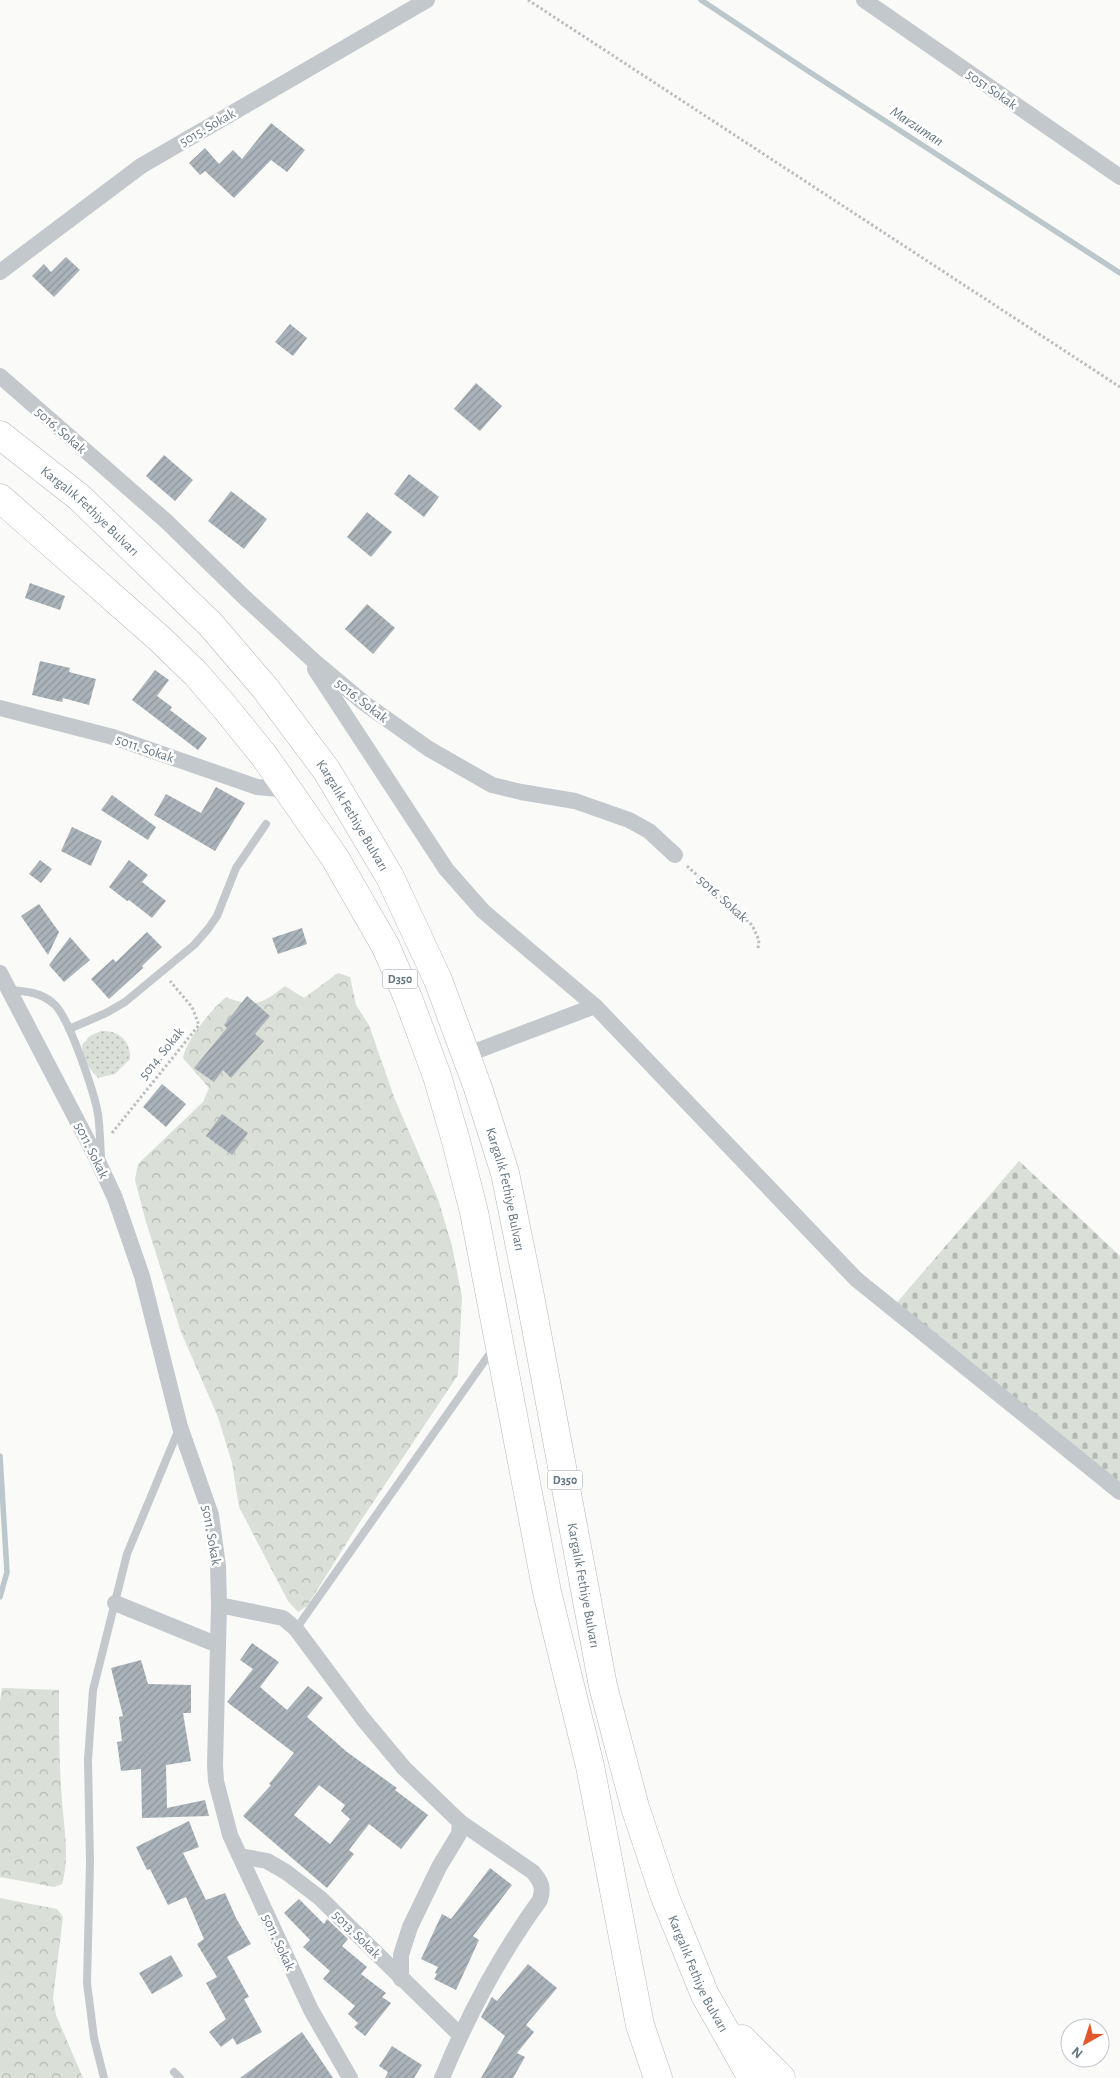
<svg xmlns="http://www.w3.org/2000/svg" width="1120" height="2078" viewBox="0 0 1120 2078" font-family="'Alegreya Sans',sans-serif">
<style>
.grass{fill:url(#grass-dots)}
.forest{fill:url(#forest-crowns)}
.cemetery{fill:url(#cemetery-stones)}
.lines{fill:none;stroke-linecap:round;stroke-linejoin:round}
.stream{stroke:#bbc7cb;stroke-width:5.5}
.building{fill:url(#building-hatch);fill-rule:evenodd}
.highway-casing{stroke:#b4b9bd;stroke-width:29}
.path{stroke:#bbbfc2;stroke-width:3;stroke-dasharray:2.5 2.5;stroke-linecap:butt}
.lane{stroke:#c3c8cc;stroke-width:8}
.street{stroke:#c3c8cc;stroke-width:16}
.highway{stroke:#fff;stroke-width:28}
.labels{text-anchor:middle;stroke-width:5;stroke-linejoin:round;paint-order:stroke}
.shield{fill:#fff;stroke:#939fa8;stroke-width:1}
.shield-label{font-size:12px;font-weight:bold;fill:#657683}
.street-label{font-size:14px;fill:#657683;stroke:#fff}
.water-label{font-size:15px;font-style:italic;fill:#60757c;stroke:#fff}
</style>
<defs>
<pattern id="grass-dots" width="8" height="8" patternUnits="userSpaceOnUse" patternTransform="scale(1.25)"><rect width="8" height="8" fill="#dadfd7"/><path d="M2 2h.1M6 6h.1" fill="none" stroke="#b4b9b4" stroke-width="1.8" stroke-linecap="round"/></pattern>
<pattern id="forest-crowns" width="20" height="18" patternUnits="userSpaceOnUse" patternTransform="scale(1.25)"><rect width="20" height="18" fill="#dadfd7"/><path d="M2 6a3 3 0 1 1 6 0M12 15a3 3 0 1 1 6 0" fill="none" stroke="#b4b9b4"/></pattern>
<pattern id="cemetery-stones" width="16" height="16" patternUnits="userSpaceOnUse" patternTransform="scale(1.25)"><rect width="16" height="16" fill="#dadfd7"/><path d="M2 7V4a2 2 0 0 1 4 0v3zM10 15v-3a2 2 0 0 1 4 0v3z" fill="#b4b9b4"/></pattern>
<pattern id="building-hatch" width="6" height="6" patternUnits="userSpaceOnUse" patternTransform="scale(1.25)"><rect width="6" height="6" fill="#aab3b9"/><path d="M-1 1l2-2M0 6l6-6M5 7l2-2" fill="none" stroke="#8e969c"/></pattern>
</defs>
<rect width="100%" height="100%" fill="#fafaf8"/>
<path class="grass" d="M101,1031C119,1030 131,1041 130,1059L115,1074L98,1078C88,1067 83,1060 82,1045L90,1036Z"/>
<g class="forest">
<path d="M338,973L350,977L356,1005L369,1025L394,1097L438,1199L452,1246L462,1297L458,1375L358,1525L307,1606L298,1612L288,1601L239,1507L232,1463L218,1417L181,1332L146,1222L135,1180L138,1164L203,1102L209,1088L183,1058C186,1040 212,1009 226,997C253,1008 263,1004 285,986L304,998Z"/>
<path d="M2,1688L59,1690C59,1727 59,1764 62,1801C64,1828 70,1858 62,1884L54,1887L0,1877V1701Z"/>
<polygon points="0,1898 57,1909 63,1917 53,1998 56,2015 83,2078 0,2078"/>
</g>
<polygon class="cemetery" points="1019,1161 1120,1256 1120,1486 893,1307"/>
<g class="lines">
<g class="stream">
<polyline points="701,0 808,71 1120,273"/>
<polyline points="0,1456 7,1572 0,1597"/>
</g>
</g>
<g class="building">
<polygon points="271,123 305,150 287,172 271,160 234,198 205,171 200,175 189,163 205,148 219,164 233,150 242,159"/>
<polygon points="66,257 80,270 54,297 32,276 44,264 51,272"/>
<polygon points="290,324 307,338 293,356 275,342"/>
<polygon points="476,383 502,406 480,431 454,409"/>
<polygon points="164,455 193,480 175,501 146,476"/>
<polygon points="409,474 439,497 424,517 394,494"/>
<polygon points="231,491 267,519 244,549 208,521"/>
<polygon points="367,512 392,532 371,557 347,537"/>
<polygon points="30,583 65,596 60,610 25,598"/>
<polygon points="367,604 395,628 373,654 345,629"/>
<polygon points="40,661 70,668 69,672 96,679 89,705 63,698 62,702 32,695"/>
<polygon points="155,670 169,680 157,696 172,707 170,710 207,738 198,750 132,700"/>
<polygon points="216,787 245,803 215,851 154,815 166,794 201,813"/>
<polygon points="112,795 156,827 148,840 101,810"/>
<polygon points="72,827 102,841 91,866 61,851"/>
<polygon points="40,860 52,869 41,883 29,874"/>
<polygon points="129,860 148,875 142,882 166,901 152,918 129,900 127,901 109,887"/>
<polygon points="39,904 59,932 48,955 21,916"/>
<polygon points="302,928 307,944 278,954 272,938"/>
<polygon points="147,932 162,947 142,966 143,968 109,999 91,979 113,959 116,962"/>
<polygon points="70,937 90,960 64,982 49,965"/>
<polygon points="247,996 270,1016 255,1034 264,1041 231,1078 223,1070 214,1082 194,1068 227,1028 224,1025"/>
<polygon points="162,1084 186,1104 166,1127 143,1107"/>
<polygon points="222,1114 248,1133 232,1155 206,1136"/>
<path d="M252,1643L279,1662L260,1687L287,1710L308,1686L323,1698L307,1717L347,1752L397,1788L395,1790L428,1815L401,1849L369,1824L349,1850L354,1854L327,1888L243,1816L271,1785L269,1784L294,1753L227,1702L253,1669L240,1660ZM319,1785L345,1805L341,1811L350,1819L330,1844L294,1815Z"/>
<polygon points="141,1660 148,1684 191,1685 191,1713 183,1713 191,1761 166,1765 167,1808 205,1800 209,1816 142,1818 141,1769 121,1771 117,1742 122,1741 119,1717 123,1716 111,1668"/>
<polygon points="189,1821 199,1847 183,1853 206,1900 225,1893 236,1918 251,1944 227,1957 249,1997 244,1999 262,2032 237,2045 233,2038 221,2047 209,2032 226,2019 206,1983 217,1977 197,1944 204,1939 186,1897 168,1905 150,1869 147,1870 136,1847"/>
<polygon points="490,1868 512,1885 473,1936 479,1940 456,1990 434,1979 437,1974 435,1973 438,1967 421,1959 442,1914 451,1919"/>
<polygon points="299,1899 324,1924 327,1919 348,1939 342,1946 367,1967 361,1974 386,1993 382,1997 391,2003 365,2036 354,2027 358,2023 348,2014 355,2006 323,1979 330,1971 303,1947 310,1940 284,1913"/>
<polygon points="171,1955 183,1976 152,1994 139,1973"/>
<polygon points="528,1964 557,1988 526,2025 534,2032 517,2053 525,2057 513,2078 481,2078 505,2036 481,2017 492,1997 497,2001"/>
<polygon points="302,2032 333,2078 240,2078"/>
<polygon points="392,2046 422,2065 414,2078 385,2078 388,2072 379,2066"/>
</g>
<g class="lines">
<g class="highway-casing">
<g id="highway">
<path id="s1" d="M0,435L79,497L211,625L265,688L327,771L390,877L438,980L478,1088L505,1173L530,1296L603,1686L635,1807L665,1897L705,1995L752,2078"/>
<polyline points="0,498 160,639 196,674 223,705 265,757 335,858 386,947 408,998 437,1076 456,1141 474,1212 547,1592 590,1766 640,2025 658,2078"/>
<polyline points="742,2039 781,2078"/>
</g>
</g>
<g class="path">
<polyline points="528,0 1120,387"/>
<polyline points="687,866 752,925 759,940 758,949"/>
<polyline points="112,1133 199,1025 192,1007 170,981"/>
</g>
<g class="lane">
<path d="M8,990C25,991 42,992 55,1005C70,1020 94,1092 98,1114C100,1128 100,1142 101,1156"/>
<polyline points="69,1029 106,1013 125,1002 194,945 208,929 217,916 236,868 266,824"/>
<polyline points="296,1629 493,1349"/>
<polyline points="174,2072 180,2078"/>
<polyline points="104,2078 94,2038 87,1983 90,1863 88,1760 93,1690 127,1554 179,1429"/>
</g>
<g class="street">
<polyline points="864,0 1120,177"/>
<polyline points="0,272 141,166 427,0"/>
<polyline points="0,376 166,521 244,597 315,662 364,703 429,749 492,785 521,792 575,801 629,820 649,831 675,855"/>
<polyline points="315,669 446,869 483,911 595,1006"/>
<polyline points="0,708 113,737 257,787 289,790"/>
<polyline points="0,973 94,1153 115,1198 142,1276 180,1427 211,1515 218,1566 219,1605 215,1765 216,1781 230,1835 311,2010 350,2078"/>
<polyline points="466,1055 595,1006 856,1279 1120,1492"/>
<polyline points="115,1603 218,1645"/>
<path d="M219,1605L283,1618L296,1629L363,1719L404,1768L460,1822L533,1872C541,1882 544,1887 540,1900C500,1955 468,2015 442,2078"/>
<polyline points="240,1856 267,1861 286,1872 320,1898 460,2035"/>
<polyline points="401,1979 401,1955 410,1927 439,1867 459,1834 460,1822"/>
</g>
<use href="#highway" class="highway"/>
</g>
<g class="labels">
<g class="shield">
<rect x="382.5" y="969.5" width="35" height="19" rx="4"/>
<rect x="547.5" y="1470.5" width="35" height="19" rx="4"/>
</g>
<g class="shield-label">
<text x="400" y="983">D350</text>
<text x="565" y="1484">D350</text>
</g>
<g class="street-label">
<text transform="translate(992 89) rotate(35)" y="5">5051 Sokak</text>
<text transform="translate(207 127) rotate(-30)" y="5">5015. Sokak</text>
<text transform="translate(61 430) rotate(41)" y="5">5016. Sokak</text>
<text dy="5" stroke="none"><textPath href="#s1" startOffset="118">Kargalık Fethiye Bulvarı</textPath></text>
<text transform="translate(362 700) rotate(38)" y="5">5016. Sokak</text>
<text transform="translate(145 748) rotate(19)" y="5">5011. Sokak</text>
<text dy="5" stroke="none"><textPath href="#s1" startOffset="522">Kargalık Fethiye Bulvarı</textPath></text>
<text transform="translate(723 898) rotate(42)" y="5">5016. Sokak</text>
<text transform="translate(161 1053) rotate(-51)" y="5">5014. Sokak</text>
<text transform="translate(92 1150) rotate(64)" y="5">5011. Sokak</text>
<text dy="5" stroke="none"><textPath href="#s1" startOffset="928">Kargalık Fethiye Bulvarı</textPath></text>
<text transform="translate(212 1535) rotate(80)" y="5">5011. Sokak</text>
<text dy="5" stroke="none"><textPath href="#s1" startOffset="1332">Kargalık Fethiye Bulvarı</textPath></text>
<text transform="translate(357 1934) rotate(45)" y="5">5013. Sokak</text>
<text transform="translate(279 1942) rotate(65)" y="5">5011. Sokak</text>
<text dy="5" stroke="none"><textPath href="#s1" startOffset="1738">Kargalık Fethiye Bulvarı</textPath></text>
</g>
<g class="water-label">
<text transform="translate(917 126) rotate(33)" y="5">Marzuman</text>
</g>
</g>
<g transform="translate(1085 2043) rotate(219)"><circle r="24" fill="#ffffff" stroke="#c1c8cd"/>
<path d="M0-4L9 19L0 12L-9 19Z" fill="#e4572e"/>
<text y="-8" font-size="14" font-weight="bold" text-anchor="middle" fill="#657683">N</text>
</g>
</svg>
